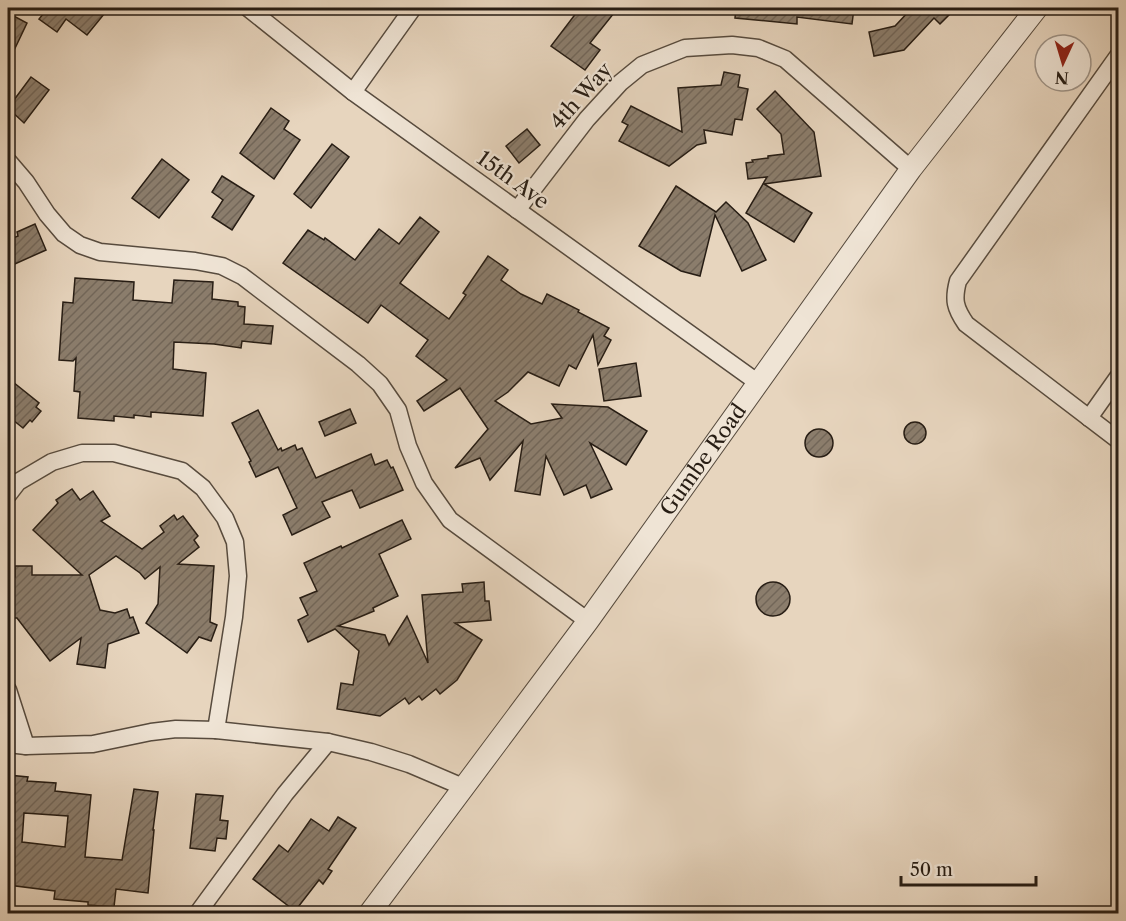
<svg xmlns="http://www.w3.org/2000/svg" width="1126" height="921" viewBox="0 0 1126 921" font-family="'Libre Caslon Text',serif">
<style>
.building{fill:url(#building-hatch);stroke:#271d14;stroke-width:1.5;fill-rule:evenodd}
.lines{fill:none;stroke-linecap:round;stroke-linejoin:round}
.minor-casing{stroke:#574b3e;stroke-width:19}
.tertiary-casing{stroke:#574b3e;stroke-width:23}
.minor{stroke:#efe4d5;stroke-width:16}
.tertiary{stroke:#efe4d5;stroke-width:21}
.labels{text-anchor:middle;stroke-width:4.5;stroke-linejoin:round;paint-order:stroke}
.street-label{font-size:21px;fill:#271d14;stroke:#efe4d5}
</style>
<defs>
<pattern id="building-hatch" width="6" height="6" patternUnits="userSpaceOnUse" patternTransform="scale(1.5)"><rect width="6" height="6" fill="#8b7d6c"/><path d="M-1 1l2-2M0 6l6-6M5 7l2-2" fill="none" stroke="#726658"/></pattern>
</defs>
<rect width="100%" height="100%" fill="#e7d5be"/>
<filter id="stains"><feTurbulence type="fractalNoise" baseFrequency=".00333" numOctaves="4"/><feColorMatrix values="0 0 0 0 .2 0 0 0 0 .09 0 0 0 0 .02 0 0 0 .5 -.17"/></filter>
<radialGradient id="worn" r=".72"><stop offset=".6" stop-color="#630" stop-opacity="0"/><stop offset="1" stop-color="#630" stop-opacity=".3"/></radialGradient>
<g class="building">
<polygon points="48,8 109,8 87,35 66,19 57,32 39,19"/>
<polygon points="580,8 618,8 590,43 600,50 585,70 551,46"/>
<polygon points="736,8 854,8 852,24 797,17 797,24 735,18"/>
<polygon points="912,8 956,8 940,24 934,18 904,50 874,56 869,32 895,26"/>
<polygon points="8,13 27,23 8,63"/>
<polygon points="724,72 740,75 738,87 748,89 742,120 735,119 732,135 704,130 706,143 697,145 669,166 619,141 628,125 622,122 631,106 682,132 678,88 721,85"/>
<polygon points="31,77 49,90 24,123 8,108"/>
<polygon points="775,91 814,132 821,176 764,184 812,213 794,242 746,213 767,177 748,179 746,163 753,162 752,160 768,158 768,156 784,154 781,134 757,109"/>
<polygon points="271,108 289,121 284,129 300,140 274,179 240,153"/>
<polygon points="527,129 540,145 519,163 506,146"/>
<polygon points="332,144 349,157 311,208 294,194"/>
<polygon points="162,159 189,180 159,218 132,198"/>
<polygon points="222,176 254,196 232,230 212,217 223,200 212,192"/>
<polygon points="676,186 716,212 726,202 748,223 766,260 742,271 715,215 700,276 681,271 639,246"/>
<polygon points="420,217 439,232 400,283 449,319 466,295 463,293 488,256 508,270 501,280 521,294 542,304 547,294 579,310 578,312 609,328 604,336 611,340 598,365 593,335 576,369 569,365 559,386 528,372 508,392 495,401 531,424 562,418 552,404 608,407 647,431 626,465 590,443 612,489 591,498 586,485 564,495 546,456 540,495 515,491 523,441 490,480 480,458 455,468 488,429 460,388 424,411 417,401 447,380 416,356 428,340 381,305 368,323 283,263 308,230 324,240 325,238 355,260 379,229 399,244"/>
<polygon points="35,224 46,250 8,267 8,240 18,236 17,232"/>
<polygon points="75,278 134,282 133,300 172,303 174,280 213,282 212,299 238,302 238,306 245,307 244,324 273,326 271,344 242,341 241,348 214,344 174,342 173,369 206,373 203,416 151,412 151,417 134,415 134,418 114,416 114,421 78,418 80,392 74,391 76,358 73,361 59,360 63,302 73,303"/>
<polygon points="636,363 641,396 604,401 599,369"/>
<polygon points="8,378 39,403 36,407 41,411 32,422 30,420 23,428 8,416"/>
<polygon points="350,409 356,423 325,436 319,422"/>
<polygon points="258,410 278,450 281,448 282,451 295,445 297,450 302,448 316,478 371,454 375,465 387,460 391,468 393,467 403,490 360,508 352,490 322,502 330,517 292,535 283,515 297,508 278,467 256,477 249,462 251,461 232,423"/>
<circle cx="915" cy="433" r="11"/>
<circle cx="819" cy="443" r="14"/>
<polygon points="72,489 80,500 93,491 110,516 101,521 142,549 164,532 160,526 174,515 177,520 183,516 198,536 194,540 199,547 178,564 214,566 210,622 217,625 211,641 199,637 187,653 146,623 158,604 160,567 145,579 140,573 116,556 89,575 100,610 115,613 127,609 130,618 133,617 139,633 108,644 105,668 77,664 81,638 50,661 17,618 8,618 8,594 11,594 11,577 15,577 15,566 32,566 32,575 82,575 33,530 58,503 56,500"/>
<polygon points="402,520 411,539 379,554 398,596 373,608 374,611 338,626 385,635 389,645 407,616 428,663 422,595 463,592 462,584 484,582 485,601 489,601 491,620 455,623 482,640 457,680 440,694 436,689 422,700 419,696 409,704 405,698 380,716 337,709 341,683 353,685 359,651 335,629 308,642 298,620 308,615 300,598 317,591 304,563 341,546 342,548"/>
<circle cx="773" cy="599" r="17"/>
<path d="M8,775L28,777L27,781L56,783L55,791L91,795L85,857L122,860L134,789L158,792L153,830H154L148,893L116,889L114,907L88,905V902L54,899L55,891L8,885ZM24,813L68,816L65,847L22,842Z"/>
<polygon points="196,794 223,796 220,820 228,821 226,839 217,838 215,851 190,848"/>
<polygon points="338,817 356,828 328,869 332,871 323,884 319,880 295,911 253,879 279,845 288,852 311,819 329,831"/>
</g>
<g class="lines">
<g class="minor-casing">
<g id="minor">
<polyline points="248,8 353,92 757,382"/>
<path d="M1118,56L958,281C953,300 955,308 966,324L1118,440"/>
<polyline points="353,92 413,8"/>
<polyline points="8,161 26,182 47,214 64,234 80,245 100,252 195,261 222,266 242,276 358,364 380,384 398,410 408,446 424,483 450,520 588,621"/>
<polyline points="517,210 587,119 620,83 642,65 685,48 732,45 758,48 785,59 911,169"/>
<polyline points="1089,418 1118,377"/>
<polyline points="8,495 18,482 52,462 82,453 114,453 182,471 203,488 225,518 235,542 238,576 234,617 216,730"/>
<polyline points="8,690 26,746"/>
<polyline points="8,744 26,746 93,744 151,732 176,729 216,730 328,742 371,752 409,764 463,787"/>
<polyline points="197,914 285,794 328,742"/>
</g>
</g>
<g class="tertiary-casing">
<g id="tertiary">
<path id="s1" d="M369,914L588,621L911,169L1037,8"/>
</g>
</g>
<use href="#minor" class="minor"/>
<use href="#tertiary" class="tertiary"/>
</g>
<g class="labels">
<g class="street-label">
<text transform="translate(581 96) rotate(-48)" y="7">4th Way</text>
<text transform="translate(513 180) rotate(36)" y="7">15th Ave</text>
<text dy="7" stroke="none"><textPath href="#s1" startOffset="564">Gumbe Road</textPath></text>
</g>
</g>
<rect width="1126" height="921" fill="none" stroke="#e7d5be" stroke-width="30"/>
<rect x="9" y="9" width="1108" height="903" fill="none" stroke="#271d14" stroke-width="3"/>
<rect x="15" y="15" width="1096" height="891" fill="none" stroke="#271d14" stroke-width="1.5"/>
<g transform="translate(1063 63) rotate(184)"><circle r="28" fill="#efe4d5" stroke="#9f9488" stroke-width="1.5"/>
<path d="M0-4.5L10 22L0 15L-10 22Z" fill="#8f2418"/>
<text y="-9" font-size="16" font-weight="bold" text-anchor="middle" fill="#271d14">N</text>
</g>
<path d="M901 876v9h135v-9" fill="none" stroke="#271d14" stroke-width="3"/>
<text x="910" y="876" font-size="18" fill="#271d14" stroke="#efe4d5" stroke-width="4.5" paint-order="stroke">50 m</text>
<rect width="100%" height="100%" filter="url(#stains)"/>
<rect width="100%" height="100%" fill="url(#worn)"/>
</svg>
